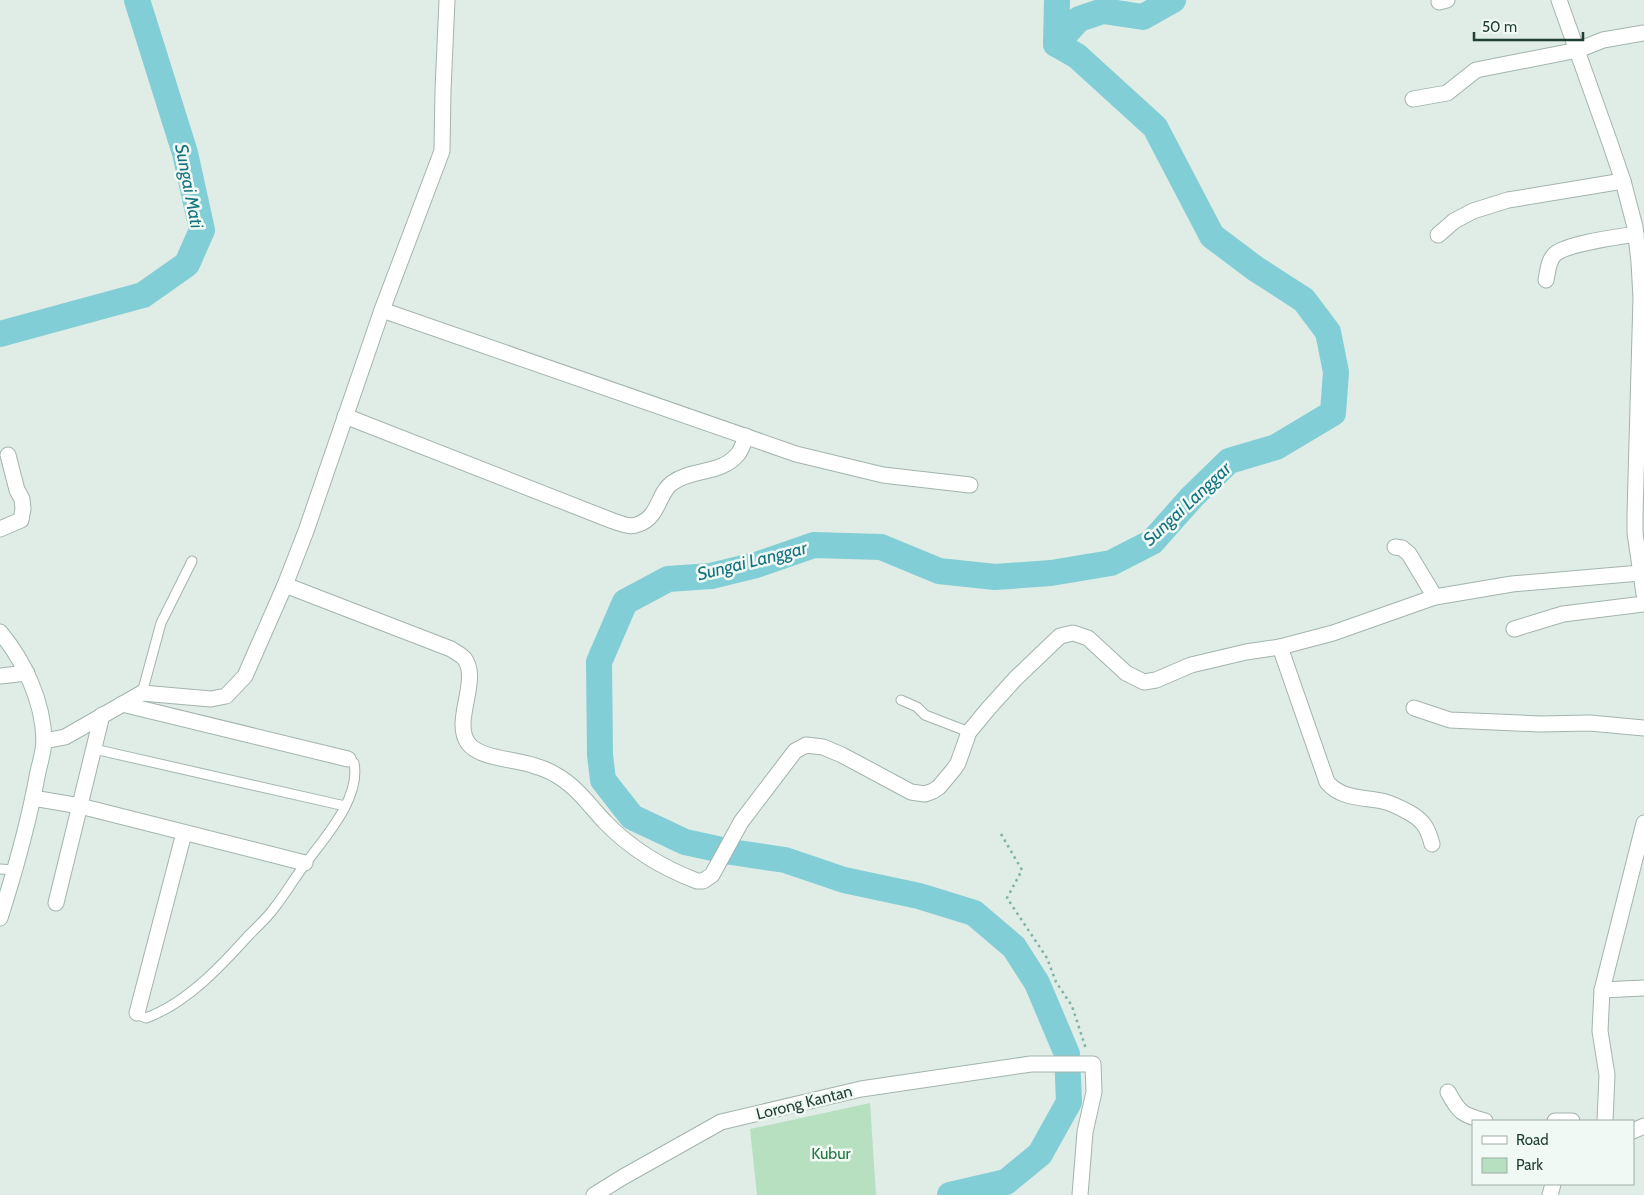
<svg xmlns="http://www.w3.org/2000/svg" width="1644" height="1195" viewBox="0 0 1644 1195" font-family="Cabin,sans-serif">
<style>
.green{fill:#b6e0c0}
.lines{fill:none;stroke-linecap:round;stroke-linejoin:round}
.river{stroke:#82ced7;stroke-width:26}
.lane-casing{stroke:#a2b4ad;stroke-width:11}
.street-casing{stroke:#a2b4ad;stroke-width:17}
.secondary-casing{stroke:#9db9ae;stroke-width:17}
.path{stroke:#7db3a0;stroke-width:2.5;stroke-dasharray:2.5 4;stroke-linecap:butt}
.lane{stroke:#fff;stroke-width:9}
.street{stroke:#fff;stroke-width:15}
.secondary{stroke:#fff;stroke-width:15}
.labels{text-anchor:middle;stroke-width:5;stroke-linejoin:round;paint-order:stroke}
.street-label{font-size:16px;fill:#1f3e34;stroke:#f1f9f4}
.park-label{font-size:16px;fill:#257942;stroke:#f1f9f4}
.water-label{font-size:18px;font-style:italic;fill:#147380;stroke:#f1f9f4}
</style>
<rect width="100%" height="100%" fill="#e0ece6"/>
<polygon class="green" points="870,1103 876,1195 757,1195 750,1129"/>
<g class="lines">
<g class="river">
<polyline points="1056,44 1079,19 1103,11 1143,17 1173,0"/>
<polyline points="0,334 143,295 187,264 202,230 185,153 137,0"/>
<polyline points="950,1195 1006,1182 1040,1154 1069,1102 1067,1054 1037,983 1014,947 974,913 919,896 844,880 785,860 731,852 685,842 632,817 603,780 600,755 599,662 625,602 668,579 711,576 756,565 814,545 881,547 939,571 995,577 1051,573 1111,563 1152,542 1192,497 1229,461 1276,447 1333,413 1336,372 1328,332 1304,300 1256,269 1212,236 1155,127 1077,56 1056,44 1057,0"/>
</g>
<g class="lane-casing">
<g id="lane">
<polyline points="142,693 161,623 192,561"/>
<polyline points="901,700 917,707 925,715 969,732"/>
<polyline points="94,749 345,806"/>
<polyline points="0,869 15,870"/>
<path d="M137,1013L139,1015L146,1018C187,1003 221,966 249,935C258,926 268,917 275,907C286,893 295,877 306,863C325,837 361,798 354,763L348,759"/>
</g>
</g>
<g class="street-casing">
<g id="street">
<polyline points="1559,0 1610,143 1623,181 1635,227 1639,262 1641,298 1635,515 1635,533 1644,594"/>
<polyline points="1439,2 1447,0"/>
<polyline points="1413,99 1447,93 1476,70 1578,50 1603,40 1644,33"/>
<polyline points="1438,235 1454,221 1473,211 1508,200 1623,181"/>
<path d="M1546,280C1548,271 1548,261 1555,254C1568,243 1618,237 1636,234"/>
<polyline points="382,310 796,454 883,475 970,485"/>
<path d="M345,416L613,521C622,524 630,528 639,524C659,517 658,493 672,483C692,468 721,475 738,454C742,449 744,442 746,436"/>
<polyline points="0,529 21,520 23,509 22,499 17,490 8,455"/>
<polyline points="1395,547 1402,548 1409,554 1435,597"/>
<path d="M285,585L451,649C455,652 460,654 464,658C481,679 452,721 468,743C479,759 517,759 535,766C542,768 550,771 556,775C576,786 589,805 605,822C630,848 663,868 697,881H703L712,875L741,822L795,751L806,745L823,747L842,755L911,792L925,794L933,791L939,787L954,769L958,763L969,732L988,709L1016,678L1060,636L1073,633L1088,638L1126,673L1144,682L1156,680L1191,665L1246,652L1280,647L1333,633L1435,597L1512,584L1640,573"/>
<polyline points="1514,629 1563,614 1644,604"/>
<path d="M1280,647L1327,782C1341,799 1362,797 1382,801C1392,803 1401,808 1410,813C1424,821 1428,829 1432,844"/>
<polyline points="0,676 27,673"/>
<polyline points="122,704 348,759"/>
<polyline points="1414,708 1450,720 1540,724 1590,723 1644,728"/>
<polyline points="44,741 65,737 142,693 211,699 226,696 245,676 285,585 306,531 382,310 442,151 443,90 447,0"/>
<polyline points="33,798 80,806 305,863"/>
<polyline points="56,903 102,715"/>
<polyline points="1602,990 1644,988"/>
<polyline points="137,1013 184,833"/>
<path d="M1448,1092C1459,1113 1463,1115 1485,1121"/>
<polyline points="1555,1121 1572,1121"/>
<polyline points="1605,1121 1607,1075 1600,1031 1602,990 1644,823"/>
<polyline points="1633,1131 1644,1126"/>
<polyline points="594,1195 623,1177 721,1122 861,1089 1031,1064 1093,1064 1094,1092 1085,1132 1080,1195"/>
<polyline points="1550,1195 1553,1184"/>
</g>
</g>
<g class="secondary-casing">
<path id="secondary" d="M0,632C24,661 43,701 44,740C44,752 39,765 37,777C28,825 15,871 0,918"/>
</g>
<polyline class="path" points="1001,834 1022,870 1007,898 1047,958 1056,982 1072,1006 1086,1049"/>
<use href="#lane" class="lane"/>
<use href="#street" class="street"/>
<use href="#secondary" class="secondary"/>
</g>
<g class="labels">
<g class="street-label">
<text transform="translate(804 1102) rotate(-14)" y="6">Lorong Kantan</text>
</g>
<g class="park-label">
<text x="831" y="1159">Kubur</text>
</g>
<g class="water-label">
<text transform="translate(189 186) rotate(79)" y="6">Sungai Mati</text>
<text transform="translate(1187 504) rotate(-43)" y="6">Sungai Langgar</text>
<text transform="translate(752 561) rotate(-14)" y="6">Sungai Langgar</text>
</g>
</g>
<rect x="1472" y="1120" width="162" height="65" fill="#f1f9f4" stroke="#9daea7"/>
<rect x="1482" y="1136" width="25" height="8" fill="#ffffff" stroke="#9daea7"/>
<text x="1516" y="1145" font-size="15" fill="#1f3e34">Road</text>
<rect x="1482" y="1158" width="25" height="15" fill="#b6e0c0" stroke="#9daea7"/>
<text x="1516" y="1170" font-size="15" fill="#1f3e34">Park</text>
<path d="M1474 32v8h109v-8" fill="none" stroke="#1f3e34" stroke-width="2.5"/>
<text x="1482" y="32" font-size="15" fill="#1f3e34" stroke="#f1f9f4" stroke-width="4" paint-order="stroke">50 m</text>
</svg>
